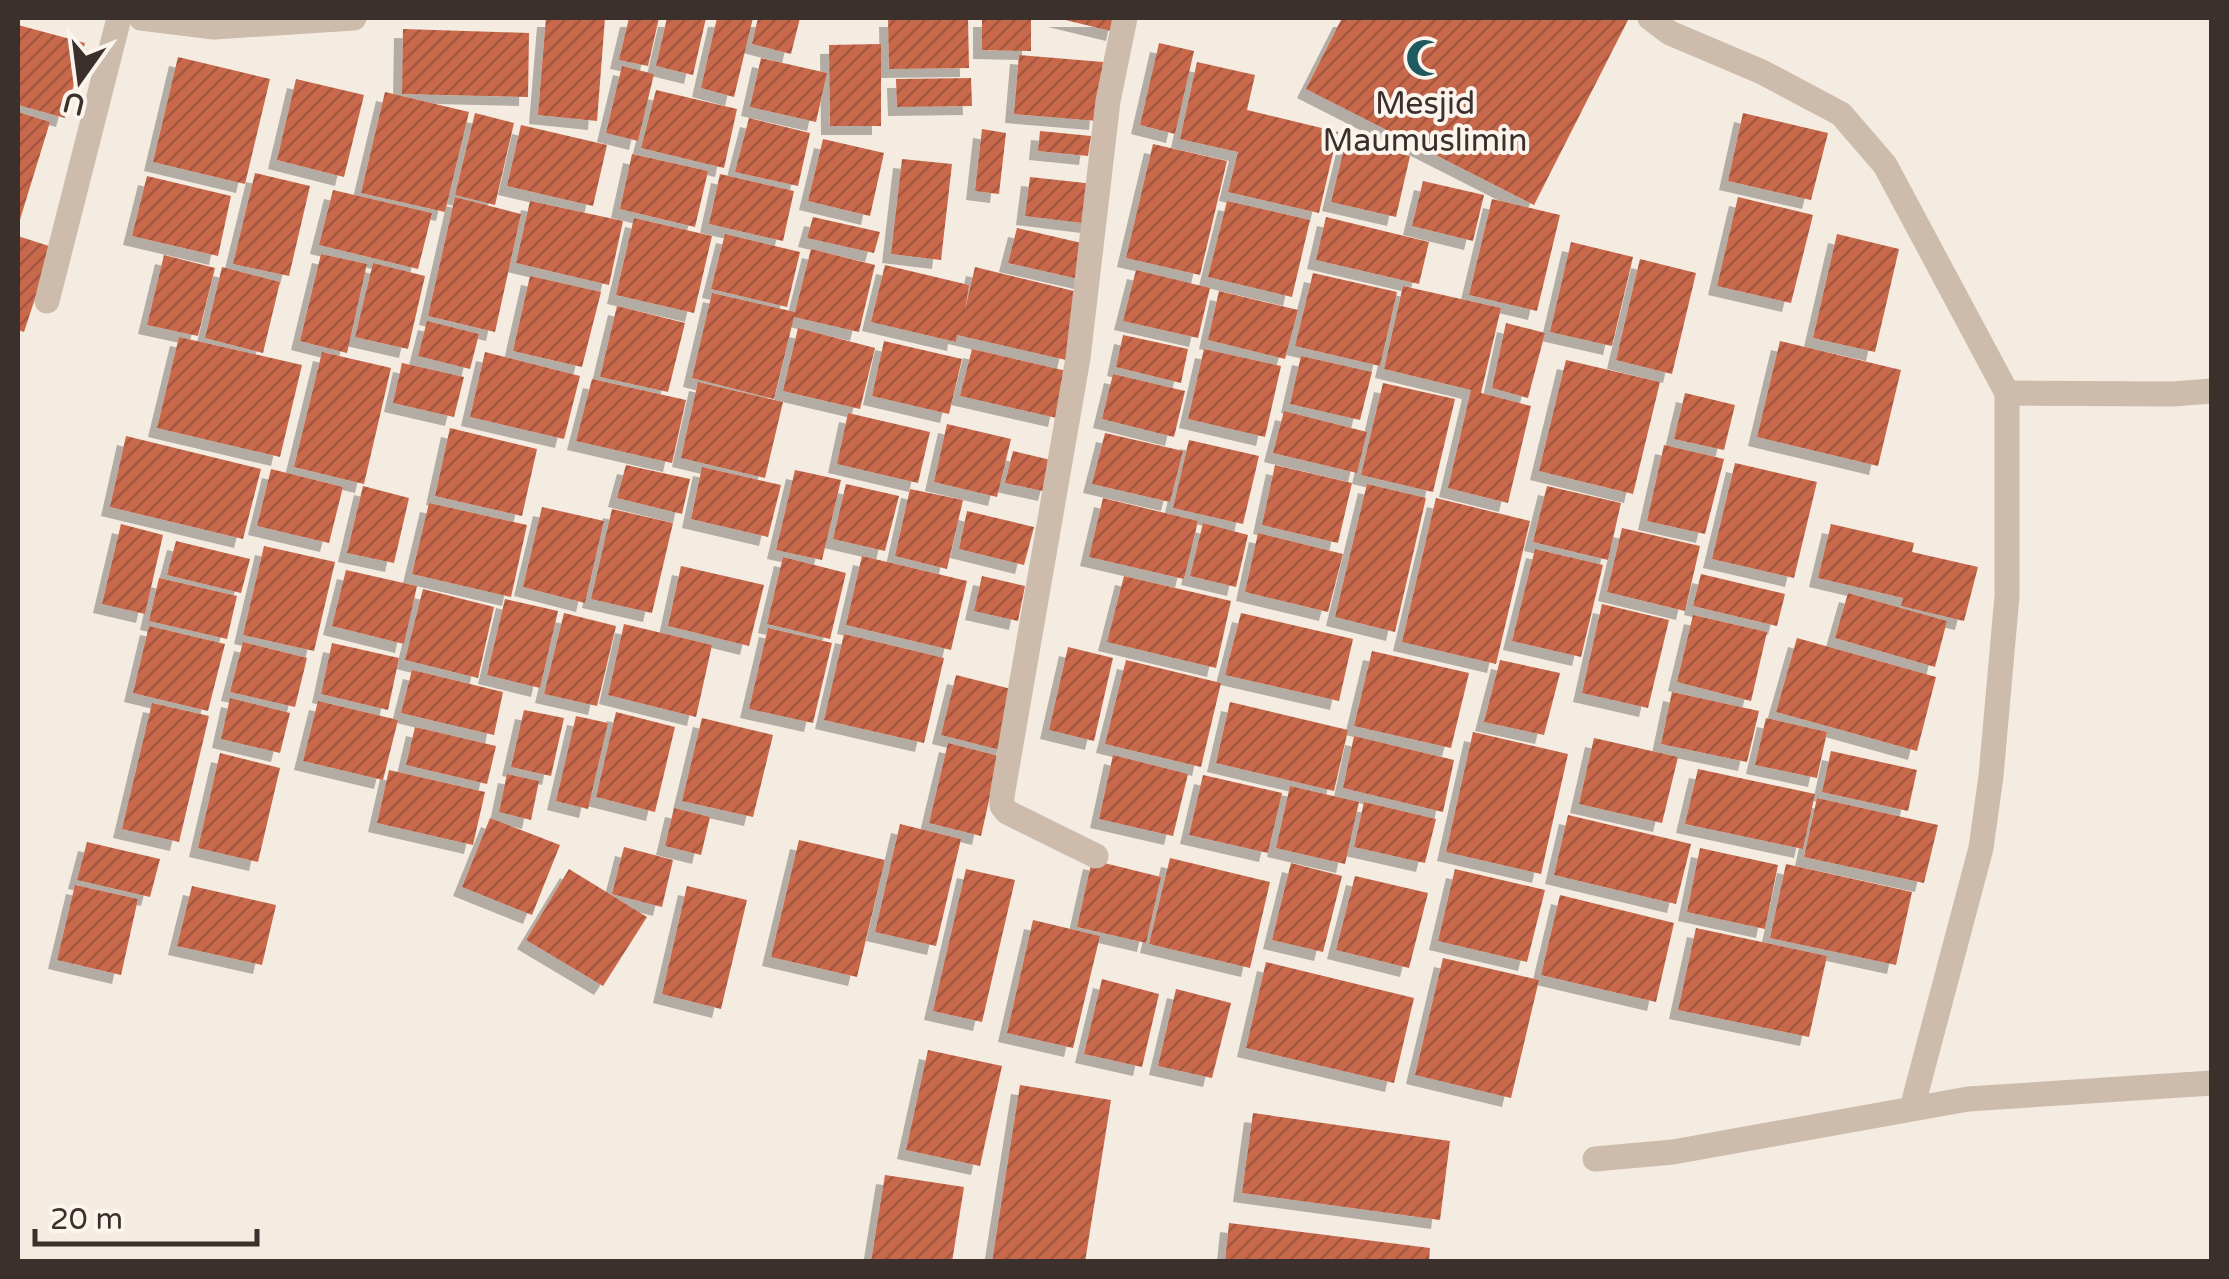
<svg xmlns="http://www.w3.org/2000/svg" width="2229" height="1279" viewBox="0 0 2229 1279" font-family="'Varela Round',sans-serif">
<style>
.building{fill:url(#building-hatch);filter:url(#shadow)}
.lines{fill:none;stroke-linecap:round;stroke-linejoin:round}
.minor{stroke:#cdbbac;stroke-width:25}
.labels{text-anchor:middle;stroke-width:8;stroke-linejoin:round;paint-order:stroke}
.poi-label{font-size:32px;fill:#3b302b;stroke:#fbf5ee}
</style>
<defs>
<pattern id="building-hatch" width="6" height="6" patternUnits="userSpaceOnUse" patternTransform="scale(2.5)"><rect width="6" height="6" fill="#c8694b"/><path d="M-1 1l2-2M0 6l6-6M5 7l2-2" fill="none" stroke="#a4573f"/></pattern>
<filter id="shadow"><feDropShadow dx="-9" dy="9" stdDeviation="0" flood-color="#0004"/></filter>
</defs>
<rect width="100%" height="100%" fill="#f4ebe1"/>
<g class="building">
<polygon points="546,18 605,18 597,121 538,115"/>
<polygon points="629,18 659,18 648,66 619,60"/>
<polygon points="667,18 706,18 693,75 656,66"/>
<polygon points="717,18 753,18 734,97 701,88"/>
<polygon points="758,18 800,18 791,54 752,44"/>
<polygon points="888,18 968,18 969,68 889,69"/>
<polygon points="982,18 1031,18 1031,51 982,50"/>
<polygon points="1057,18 1118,18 1115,32"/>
<polygon points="1342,18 1629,18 1534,205 1306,89"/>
<polygon points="18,25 85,43 65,118 18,105"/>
<polygon points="403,29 529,33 528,97 402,94"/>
<polygon points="1159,43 1194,51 1175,134 1140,125"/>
<polygon points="881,44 881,126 830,126 829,45"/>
<polygon points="1019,55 1103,62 1098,121 1014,114"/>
<polygon points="178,57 270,79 245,184 153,162"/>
<polygon points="761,58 827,73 816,122 750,107"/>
<polygon points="1197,62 1255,75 1247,110 1338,132 1319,213 1228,192 1238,152 1180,139"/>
<polygon points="622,66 654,74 638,141 606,133"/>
<polygon points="971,78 972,106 897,107 896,79"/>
<polygon points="296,79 364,95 344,177 277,160"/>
<polygon points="656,90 737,109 724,168 641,148"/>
<polygon points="385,92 469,112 445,212 361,193"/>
<polygon points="18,112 50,122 18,226"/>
<polygon points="475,113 514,123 495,205 455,195"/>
<polygon points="1743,113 1828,133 1811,200 1728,181"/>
<polygon points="749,118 810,133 798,186 735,172"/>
<polygon points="521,125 607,145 593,206 507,186"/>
<polygon points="982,129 1006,133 999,194 975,191"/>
<polygon points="1040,131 1091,136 1088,156 1038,151"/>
<polygon points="823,139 884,153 870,216 808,201"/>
<polygon points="1346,141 1410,156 1396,217 1331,202"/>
<polygon points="1153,144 1227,161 1200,275 1126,258"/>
<polygon points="632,154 708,171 695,227 620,209"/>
<polygon points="902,159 952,164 941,260 891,254"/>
<polygon points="255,173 310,186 289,276 233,264"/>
<polygon points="720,174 794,191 783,241 709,224"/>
<polygon points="147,176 231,196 218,256 132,236"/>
<polygon points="1030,177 1094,184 1090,224 1025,216"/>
<polygon points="1423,181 1484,195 1473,241 1412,226"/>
<polygon points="333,190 432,213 418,269 319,245"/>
<polygon points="455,197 521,214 495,332 428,316"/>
<polygon points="1738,197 1813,215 1791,303 1717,286"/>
<polygon points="1492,199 1560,215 1537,311 1469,295"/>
<polygon points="530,201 623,221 609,285 516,263"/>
<polygon points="1227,201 1310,220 1292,297 1208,277"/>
<polygon points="813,217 880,232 874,253 807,238"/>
<polygon points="1326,217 1429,242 1419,284 1316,260"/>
<polygon points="634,218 712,236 694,313 616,295"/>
<polygon points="1017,228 1090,245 1083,280 1008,263"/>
<polygon points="725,234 800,252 787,307 711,289"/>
<polygon points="1837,234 1899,249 1875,352 1813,338"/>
<polygon points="18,236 52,247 24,332 18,330"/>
<polygon points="1571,242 1633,257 1612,346 1550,332"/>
<polygon points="811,249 875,265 859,332 794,317 774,399 692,378 712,293 795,312"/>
<polygon points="321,254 367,264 347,353 300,341"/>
<polygon points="164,255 215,268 198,336 147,325"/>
<polygon points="1640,259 1696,273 1672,374 1616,360"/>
<polygon points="373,263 425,276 408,349 355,337"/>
<polygon points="885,265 969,285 965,310 975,267 1082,293 1066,360 957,335 956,342 871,322"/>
<polygon points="222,267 280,282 263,353 205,338"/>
<polygon points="1136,270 1210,288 1198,338 1123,321"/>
<polygon points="1313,273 1397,292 1380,366 1295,346"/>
<polygon points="530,276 601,292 582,367 513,351"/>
<polygon points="1403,286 1501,308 1481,393 1531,406 1508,503 1448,488 1471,390 1384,369"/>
<polygon points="1219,291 1298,310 1285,359 1208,340"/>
<polygon points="617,306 685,323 668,392 600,377"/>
<polygon points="427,321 479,334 470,369 418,356"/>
<polygon points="1506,323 1545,333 1528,398 1492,388"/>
<polygon points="798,328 875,348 860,409 783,391"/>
<polygon points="1123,335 1188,349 1181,383 1116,367"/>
<polygon points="179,337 302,365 280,457 157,428"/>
<polygon points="884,341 962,359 949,414 872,396"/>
<polygon points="1780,341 1901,370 1878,466 1757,437"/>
<polygon points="972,349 1067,371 1057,418 960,396"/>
<polygon points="1204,349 1281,366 1265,437 1188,419"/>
<polygon points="322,352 391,368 364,484 294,467"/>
<polygon points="485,352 580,376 564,439 470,417"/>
<polygon points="1301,356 1372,372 1360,420 1290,404"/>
<polygon points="1566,360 1660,382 1633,494 1539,471"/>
<polygon points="402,363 464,377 454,417 393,403"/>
<polygon points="1113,374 1185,391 1174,437 1102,419"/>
<polygon points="592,379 686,400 672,463 576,441"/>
<polygon points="698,382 783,402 765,478 681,458"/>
<polygon points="1383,383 1455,399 1433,492 1361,475"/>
<polygon points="1685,393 1735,405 1724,450 1674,439"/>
<polygon points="1284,411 1367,432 1357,473 1273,453"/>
<polygon points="848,413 930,432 918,483 837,464"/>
<polygon points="947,424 1011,439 997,497 934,482"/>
<polygon points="450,428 537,449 522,516 435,496"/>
<polygon points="1105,433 1183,451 1170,502 1092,484"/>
<polygon points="126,436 261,469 243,539 110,507"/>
<polygon points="1189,440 1259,456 1243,524 1173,508"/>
<polygon points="1664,445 1724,459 1705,534 1647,521"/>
<polygon points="1013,451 1055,461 1047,492 1005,483"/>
<polygon points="1735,463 1817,482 1794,578 1712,559"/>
<polygon points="626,465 690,479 682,514 617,498"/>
<polygon points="1275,465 1352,483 1338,543 1262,525"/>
<polygon points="702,467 781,485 768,537 691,519"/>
<polygon points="271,469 343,487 329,543 257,526"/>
<polygon points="795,470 841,480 822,560 776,550"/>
<polygon points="846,484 899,496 885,551 833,539"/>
<polygon points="1367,484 1426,498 1395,632 1335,617"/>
<polygon points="363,486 409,498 394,563 347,553"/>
<polygon points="1547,486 1621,503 1608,560 1533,542"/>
<polygon points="910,489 963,500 947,569 895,556"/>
<polygon points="1103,498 1198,521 1184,579 1089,557"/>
<polygon points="1436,498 1530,521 1496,664 1402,642"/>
<polygon points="429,503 527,525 511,597 412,574"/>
<polygon points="542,507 604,521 585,603 523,587"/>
<polygon points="612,509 673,523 652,613 591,599"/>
<polygon points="967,511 1034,527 1024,565 959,549"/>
<polygon points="1203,523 1248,535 1236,587 1190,576"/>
<polygon points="121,524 163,535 145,614 102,604"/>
<polygon points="1831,524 1914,543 1912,552 1978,567 1964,621 1901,606 1903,598 1818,578"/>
<polygon points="1622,528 1700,546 1685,611 1607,592"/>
<polygon points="1258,533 1343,554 1328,612 1245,592"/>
<polygon points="176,541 250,559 241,593 167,575"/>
<polygon points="264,546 335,562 314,651 243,635"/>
<polygon points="1535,549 1603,565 1581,657 1512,641"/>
<polygon points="862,556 967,581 951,650 846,625"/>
<polygon points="783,557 846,573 830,639 767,624"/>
<polygon points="681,566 764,585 749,646 668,626"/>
<polygon points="346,570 417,586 404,644 332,626"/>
<polygon points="1701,574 1785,594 1777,626 1693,606"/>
<polygon points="982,576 1025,586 1018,621 974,611"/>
<polygon points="1124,576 1231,601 1216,668 1107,642"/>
<polygon points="159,578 237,596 227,639 149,621"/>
<polygon points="423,589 494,607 478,678 405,660"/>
<polygon points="1848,593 1947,621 1935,667 1835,638"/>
<polygon points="505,599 558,611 540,688 487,675"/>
<polygon points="1602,604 1669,620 1648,708 1582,693"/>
<polygon points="564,613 616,626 597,706 544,694"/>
<polygon points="1241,613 1353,639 1339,701 1225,675"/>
<polygon points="1693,615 1767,632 1751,701 1677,682"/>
<polygon points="624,624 712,645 696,717 608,695"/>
<polygon points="149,626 225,644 208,711 133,693"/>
<polygon points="768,628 832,643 813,723 749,709"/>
<polygon points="844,634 944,658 924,743 824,720"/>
<polygon points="1797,638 1936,677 1917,751 1776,712"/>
<polygon points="243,642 307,658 295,707 230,692"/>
<polygon points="332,643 399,658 388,710 321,694"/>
<polygon points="1068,647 1113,658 1094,741 1049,730"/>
<polygon points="1372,651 1469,673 1451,748 1354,726"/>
<polygon points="1126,660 1221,683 1201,767 1105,744"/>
<polygon points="1500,660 1560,673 1544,735 1484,722"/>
<polygon points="412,670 503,692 494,735 401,713"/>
<polygon points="956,675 1019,691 1004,751 941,735"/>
<polygon points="1672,692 1759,711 1747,762 1661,744"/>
<polygon points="230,698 290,713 280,753 221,739"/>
<polygon points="318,701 398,720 383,780 303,761"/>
<polygon points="1230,702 1348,730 1334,791 1216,763"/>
<polygon points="152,703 209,716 179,842 122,829"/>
<polygon points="524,710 564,718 551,776 511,767"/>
<polygon points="616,712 675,727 655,812 596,797"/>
<polygon points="576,716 608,723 588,809 556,801"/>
<polygon points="702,718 773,735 753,817 682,801"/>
<polygon points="1766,718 1827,732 1817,778 1755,765"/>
<polygon points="415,727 496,746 487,784 406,765"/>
<polygon points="1473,732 1568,754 1541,874 1446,852"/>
<polygon points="1354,736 1454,760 1443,812 1343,788"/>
<polygon points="1594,738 1678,757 1662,823 1579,804"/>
<polygon points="948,743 999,756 981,836 929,823"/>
<polygon points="1831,751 1917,770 1908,811 1822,792"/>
<polygon points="220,753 280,768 258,862 198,848"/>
<polygon points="1113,755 1188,774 1173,836 1099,819"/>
<polygon points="1698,769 1815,794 1803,849 1685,824"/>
<polygon points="389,770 485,792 473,845 377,823"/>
<polygon points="507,774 539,781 531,820 499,812"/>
<polygon points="1203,775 1282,793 1268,853 1189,835"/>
<polygon points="1290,786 1359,802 1345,864 1276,848"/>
<polygon points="1817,798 1938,825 1924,883 1804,857"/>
<polygon points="1364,802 1436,819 1425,863 1354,847"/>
<polygon points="674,808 710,817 701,855 665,846"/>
<polygon points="1568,815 1691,844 1676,904 1554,875"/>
<polygon points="490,818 560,845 532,915 462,887"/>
<polygon points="900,824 961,839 936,946 875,932"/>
<polygon points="799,840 885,860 857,977 771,957"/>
<polygon points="87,842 160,859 150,897 77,880"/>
<polygon points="624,847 673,860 662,907 612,894"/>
<polygon points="1700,848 1778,865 1765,929 1687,912"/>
<polygon points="1170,858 1270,882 1250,968 1149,944"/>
<polygon points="1092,860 1161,877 1146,943 1077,927"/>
<polygon points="1291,863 1342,876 1323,952 1272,940"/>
<polygon points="1786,864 1912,892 1896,965 1770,938"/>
<polygon points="569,869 647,917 603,986 526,940"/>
<polygon points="966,869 1015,880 982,1022 933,1011"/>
<polygon points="1455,869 1545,890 1527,962 1438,941"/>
<polygon points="1355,876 1428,893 1409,968 1336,950"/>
<polygon points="75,885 138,899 121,975 57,960"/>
<polygon points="192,886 276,905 262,965 177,946"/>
<polygon points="687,886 747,900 721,1009 662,994"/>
<polygon points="1560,895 1674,923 1656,1002 1541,975"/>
<polygon points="1033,920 1100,936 1073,1048 1007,1033"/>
<polygon points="1696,928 1827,956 1809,1037 1678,1010"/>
<polygon points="1443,958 1539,980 1511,1098 1415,1075"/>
<polygon points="1266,962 1414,998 1394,1083 1246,1048"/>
<polygon points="1102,979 1159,994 1142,1067 1084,1054"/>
<polygon points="1176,989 1231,1003 1212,1078 1158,1066"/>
<polygon points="928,1050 1002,1066 980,1166 906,1150"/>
<polygon points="1020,1085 1111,1100 1085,1262 992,1262"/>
<polygon points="1253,1113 1450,1141 1440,1220 1242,1193"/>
<polygon points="885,1175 964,1187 952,1262 871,1262"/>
<polygon points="1229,1223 1430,1248 1429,1262 1225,1262"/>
</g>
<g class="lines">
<g class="minor">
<polyline points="141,18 214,27 354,18"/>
<polyline points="1650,18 1670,33 1762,72 1841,114 1885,165 2007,393 2007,596 1991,776 1981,848 1912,1108"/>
<polyline points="47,301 119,18"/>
<polyline points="2007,393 2173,394 2212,391"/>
<polyline points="1096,856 1007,812 1002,806 1002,796 1078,358 1108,101 1125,18"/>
<polyline points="1595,1159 1673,1152 1968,1099 2212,1083"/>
</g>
</g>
<defs>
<g id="mosque-bare" transform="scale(3)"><path d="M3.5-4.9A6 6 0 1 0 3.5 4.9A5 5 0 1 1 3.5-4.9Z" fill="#1f5a5e" stroke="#fbf5ee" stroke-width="2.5" paint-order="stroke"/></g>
</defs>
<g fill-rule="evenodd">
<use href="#mosque-bare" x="1425" y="58"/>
</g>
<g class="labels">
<g class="poi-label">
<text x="1425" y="114">Mesjid<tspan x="1425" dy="37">Maumuslimin</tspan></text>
</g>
</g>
<rect width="2229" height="1279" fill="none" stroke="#3b302b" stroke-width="40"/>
<g transform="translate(80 80) rotate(194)" stroke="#fbf5ee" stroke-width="8" paint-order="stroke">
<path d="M0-8L18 38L0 25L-18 38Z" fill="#3b302b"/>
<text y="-15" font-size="28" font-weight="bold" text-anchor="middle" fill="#3b302b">U</text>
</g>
<path d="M35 1229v15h222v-15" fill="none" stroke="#3b302b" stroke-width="5"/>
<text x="50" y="1229" font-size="30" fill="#3b302b" stroke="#fbf5ee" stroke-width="8" paint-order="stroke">20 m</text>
</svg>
